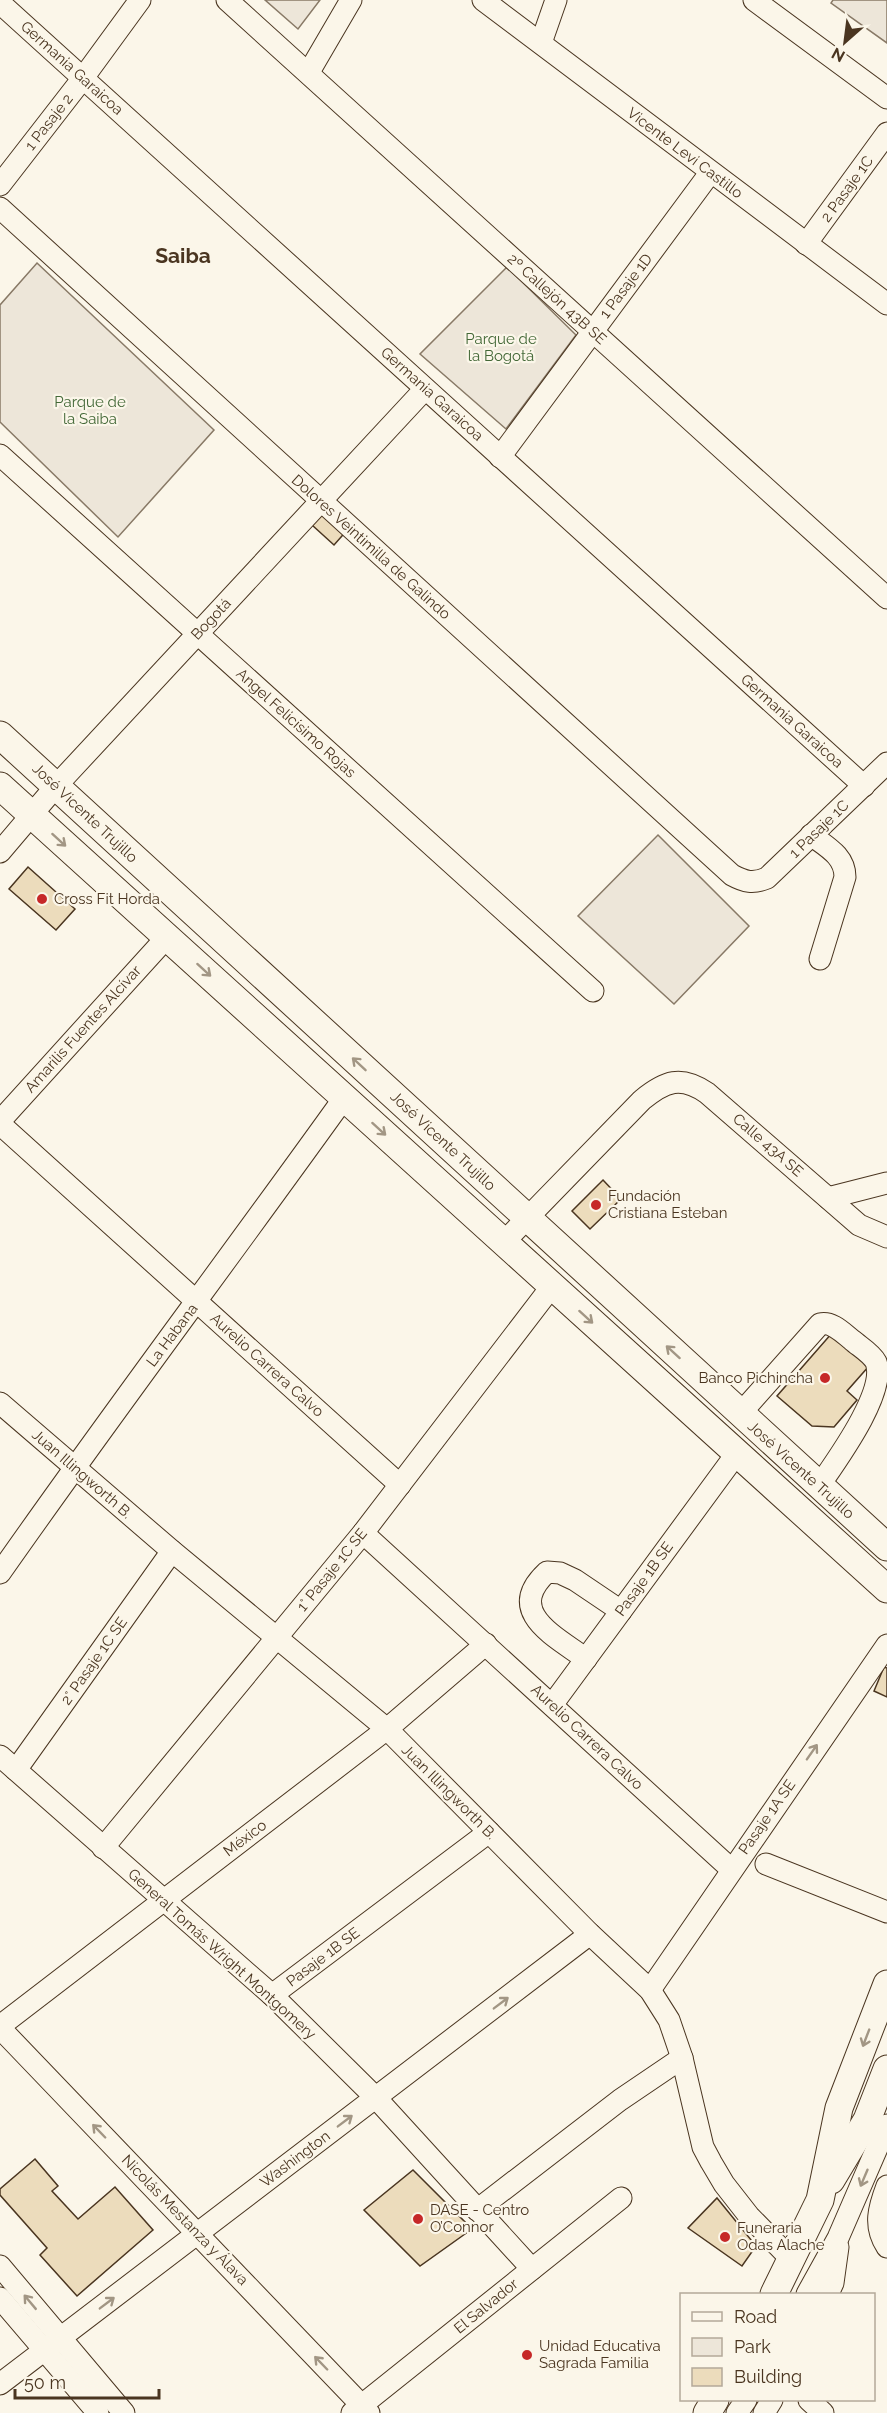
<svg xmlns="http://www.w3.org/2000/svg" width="887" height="2413" viewBox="0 0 887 2413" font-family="Raleway,sans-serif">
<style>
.green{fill:#ede6d9;stroke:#887966;stroke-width:1.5}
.building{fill:#ecdcbc;stroke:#4a3520;stroke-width:1.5}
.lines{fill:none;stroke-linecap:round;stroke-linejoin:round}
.minor-casing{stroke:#4a3520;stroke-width:23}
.major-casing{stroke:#4a3520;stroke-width:29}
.minor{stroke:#fbf6e9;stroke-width:21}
.major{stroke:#fbf6e9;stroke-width:27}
.oneway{stroke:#a29684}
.poi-dot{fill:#c62828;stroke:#fbf6e9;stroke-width:2}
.labels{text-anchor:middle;stroke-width:4.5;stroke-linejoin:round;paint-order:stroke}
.street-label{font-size:15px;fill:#4a3520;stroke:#fbf6e9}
.park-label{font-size:15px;fill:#436837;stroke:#fbf6e9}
.poi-label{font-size:15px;fill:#4a3520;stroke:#fbf6e9;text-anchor:start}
.district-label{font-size:21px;font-weight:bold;fill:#4a3520;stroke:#fbf6e9}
</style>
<rect width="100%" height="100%" fill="#fbf6e9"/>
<g class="green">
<polygon points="265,0 320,0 298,29"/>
<polygon points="833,0 887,0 887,43 831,3"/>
<polygon points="37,263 214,430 118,537 0,422 0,305"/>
<polygon points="507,267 576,335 506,429 420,354"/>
<polygon points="658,835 749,926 674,1004 578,916"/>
</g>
<g class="building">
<polygon points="328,508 349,528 334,545 312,525"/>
<polygon points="28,867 75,909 56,930 9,889"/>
<polygon points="603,1180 621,1199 590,1229 572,1211"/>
<polygon points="832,1333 869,1366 847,1391 857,1400 834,1427 812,1426 777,1396"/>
<polygon points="884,1667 887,1668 887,1697 874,1691"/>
<polygon points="35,2159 58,2186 52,2191 78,2219 115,2187 153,2230 77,2296 40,2255 47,2248 0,2195 0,2189"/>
<polygon points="413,2170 472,2229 420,2266 364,2210"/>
<polygon points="717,2198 756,2246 742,2266 688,2228"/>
</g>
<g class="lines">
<g class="minor-casing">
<g id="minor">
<polyline points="227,0 887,598"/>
<polyline points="483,0 887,304"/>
<polyline points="754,0 887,98"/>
<polyline points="0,3 864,786"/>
<polyline points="541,43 556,0"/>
<polyline points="309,72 351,0"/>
<polyline points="0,185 83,78 140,0"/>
<path d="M0,208L732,875C745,882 753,884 767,878L887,763"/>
<polyline points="806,244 887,133"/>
<polyline points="0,455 593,991"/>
<polyline points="500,457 710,173"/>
<path d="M811,835C827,847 845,856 845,877L820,959"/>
<polyline points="0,852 56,786 425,389"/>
<polyline points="0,1121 167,937"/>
<polyline points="0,1124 400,1485"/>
<polyline points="828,1198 887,1183"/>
<path d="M504,1242L642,1100C665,1081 681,1075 707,1093L859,1225L887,1237"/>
<polyline points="0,1403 172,1551 387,1729 590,1934 650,1990 669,2020 682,2058 703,2147 711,2162 724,2184 749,2216 792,2260"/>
<path d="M740,1414L820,1324C832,1321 843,1333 852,1340C860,1347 871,1353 876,1362C887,1392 836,1461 819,1486"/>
<polyline points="363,1533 731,1869"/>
<path d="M0,1573C112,1413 230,1257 344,1098"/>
<path d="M586,1659C555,1636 504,1612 547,1572L560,1573L575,1580L621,1611"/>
<polyline points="552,1705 737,1453"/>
<polyline points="0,1756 272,1995 376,2098 532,2269"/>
<polyline points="16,1770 172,1551"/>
<polyline points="103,1848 363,1533 552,1286"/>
<polyline points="766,1864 887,1912"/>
<polyline points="650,1990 887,1645"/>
<polyline points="272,1995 489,1832"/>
<polyline points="0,2026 387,1729 486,1644"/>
<polyline points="0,2028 369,2413"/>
<path d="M887,2186C879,2207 873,2226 887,2247"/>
<polyline points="477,2210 620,2100 682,2058"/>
<polyline points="0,2266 124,2413"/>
<polyline points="807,2294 838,2238 887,2125"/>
<polyline points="828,2294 833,2283 838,2247"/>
<polyline points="0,2298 98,2413"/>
<polyline points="0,2384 590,1934"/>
<polyline points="809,2400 823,2413"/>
<polyline points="352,2413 621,2198"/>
<polyline points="737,2413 746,2400"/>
<polyline points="764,2413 772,2400"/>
</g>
</g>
<g class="major-casing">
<g id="major">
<polyline points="0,735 887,1547"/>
<polyline points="0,786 887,1589"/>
<polyline points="831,2180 867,2120 887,2069"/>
<polyline points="774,2294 820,2200 839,2108 887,1984"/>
<polyline points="707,2413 715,2400"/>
</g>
</g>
<use href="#minor" class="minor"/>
<use href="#major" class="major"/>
</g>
<defs><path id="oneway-shaft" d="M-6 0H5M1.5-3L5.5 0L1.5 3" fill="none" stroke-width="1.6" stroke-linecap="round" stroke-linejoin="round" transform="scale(1.5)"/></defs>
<g class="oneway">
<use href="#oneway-shaft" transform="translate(59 840) rotate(42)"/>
<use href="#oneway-shaft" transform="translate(204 970) rotate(42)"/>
<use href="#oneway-shaft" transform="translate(359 1064) rotate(-137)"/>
<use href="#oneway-shaft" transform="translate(379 1129) rotate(42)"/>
<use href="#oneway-shaft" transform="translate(586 1317) rotate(42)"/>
<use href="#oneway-shaft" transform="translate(673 1352) rotate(-138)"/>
<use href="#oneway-shaft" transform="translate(812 1752) rotate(-55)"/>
<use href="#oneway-shaft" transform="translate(501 2003) rotate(-37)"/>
<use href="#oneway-shaft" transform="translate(866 2038) rotate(111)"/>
<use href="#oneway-shaft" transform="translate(345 2121) rotate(-37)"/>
<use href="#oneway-shaft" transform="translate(99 2131) rotate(-134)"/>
<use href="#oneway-shaft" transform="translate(864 2178) rotate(113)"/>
<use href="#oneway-shaft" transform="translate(30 2302) rotate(-130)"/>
<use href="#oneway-shaft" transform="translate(107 2303) rotate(-37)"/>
<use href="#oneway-shaft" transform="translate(321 2363) rotate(-134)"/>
</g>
<g class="poi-dot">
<circle cx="42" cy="899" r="6"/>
<circle cx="596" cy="1205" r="6"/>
<circle cx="825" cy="1378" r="6"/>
<circle cx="418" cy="2219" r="6"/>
<circle cx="725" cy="2237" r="6"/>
<circle cx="527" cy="2355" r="6"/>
</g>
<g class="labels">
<g class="street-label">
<text transform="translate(72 68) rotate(42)" y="5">Germania Garaicoa</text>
<text transform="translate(49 122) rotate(-52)" y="5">1 Pasaje 2</text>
<text transform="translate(685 153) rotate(37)" y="5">Vicente Levi Castillo</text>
<text transform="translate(847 189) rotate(-54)" y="5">2 Pasaje 1C</text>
<text transform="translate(626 286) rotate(-53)" y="5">1 Pasaje 1D</text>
<text transform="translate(557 299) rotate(42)" y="5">2º Callejón 43B SE</text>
<text transform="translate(432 394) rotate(42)" y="5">Germania Garaicoa</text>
<text transform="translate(371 547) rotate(42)" y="5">Dolores Veintimilla de Galindo</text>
<text transform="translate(211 619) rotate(-47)" y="5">Bogotá</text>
<text transform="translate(792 721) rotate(42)" y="5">Germania Garaicoa</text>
<text transform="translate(296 723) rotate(42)" y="5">Angel Felicísimo Rojas</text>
<text transform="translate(85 813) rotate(43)" y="5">José Vicente Trujillo</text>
<text transform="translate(819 829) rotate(-44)" y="5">1 Pasaje 1C</text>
<text transform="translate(83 1029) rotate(-48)" y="5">Amarilis Fuentes Alcívar</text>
<text transform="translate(443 1141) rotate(43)" y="5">José Vicente Trujillo</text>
<text transform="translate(768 1145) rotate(41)" y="5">Calle 43A SE</text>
<text transform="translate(172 1335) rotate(-53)" y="5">La Habana</text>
<text transform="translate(267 1365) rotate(42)" y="5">Aurelio Carrera Calvo</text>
<text transform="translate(801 1470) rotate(42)" y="5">José Vicente Trujillo</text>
<text transform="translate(82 1474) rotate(41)" y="5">Juan Illingworth B.</text>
<text transform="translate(332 1570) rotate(-51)" y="5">1° Pasaje 1C SE</text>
<text transform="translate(644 1579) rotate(-54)" y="5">Pasaje 1B SE</text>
<text transform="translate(94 1661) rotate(-55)" y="5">2° Pasaje 1C SE</text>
<text transform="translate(587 1737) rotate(43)" y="5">Aurelio Carrera Calvo</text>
<text transform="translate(449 1792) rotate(45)" y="5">Juan Illingworth B.</text>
<text transform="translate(767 1817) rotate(-55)" y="5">Pasaje 1A SE</text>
<text transform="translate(245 1838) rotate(-37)" y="5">México</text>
<text transform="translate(222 1954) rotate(42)" y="5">General Tomás Wright Montgomery</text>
<text transform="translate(323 1957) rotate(-37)" y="5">Pasaje 1B SE</text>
<text transform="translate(295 2159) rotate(-37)" y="5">Washington</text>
<text transform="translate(185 2220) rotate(46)" y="5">Nicolás Mestanza y Álava</text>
<text transform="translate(486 2306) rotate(-39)" y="5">El Salvador</text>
</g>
<g class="park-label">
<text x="501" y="344">Parque de<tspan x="501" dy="17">la Bogotá</tspan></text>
<text x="90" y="407">Parque de<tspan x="90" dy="17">la Saiba</tspan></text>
</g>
<g class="poi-label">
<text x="54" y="904">Cross Fit Horda</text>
<text x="608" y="1201">Fundación<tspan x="608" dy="17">Cristiana Esteban</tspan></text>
<text x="813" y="1383" text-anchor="end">Banco Pichincha</text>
<text x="430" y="2215">DASE - Centro<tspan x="430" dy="17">O’Connor</tspan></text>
<text x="737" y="2233">Funeraria<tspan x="737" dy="17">Odas Alache</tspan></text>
<text x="539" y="2351">Unidad Educativa<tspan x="539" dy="17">Sagrada Familia</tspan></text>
</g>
<g class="district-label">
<text x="183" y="263">Saiba</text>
</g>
</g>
<rect x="680" y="2293" width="195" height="108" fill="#fbf6e9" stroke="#b4a999" stroke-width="1.5"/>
<rect x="692" y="2312" width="30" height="9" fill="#fbf6e9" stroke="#b4a999" stroke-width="1.5"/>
<text x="734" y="2323" font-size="18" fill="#4a3520">Road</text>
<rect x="692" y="2338" width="30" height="18" fill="#ede6d9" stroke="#b4a999" stroke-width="1.5"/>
<text x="734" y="2353" font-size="18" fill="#4a3520">Park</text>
<rect x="692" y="2368" width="30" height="18" fill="#ecdcbc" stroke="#b4a999" stroke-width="1.5"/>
<text x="734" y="2383" font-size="18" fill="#4a3520">Building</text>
<g transform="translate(845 42) rotate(208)" stroke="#fbf6e9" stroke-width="4.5" paint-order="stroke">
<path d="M0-4.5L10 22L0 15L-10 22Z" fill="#4a3520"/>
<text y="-9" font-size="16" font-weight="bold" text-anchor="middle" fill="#4a3520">N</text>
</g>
<path d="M15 2389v9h144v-9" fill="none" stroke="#4a3520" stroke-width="3"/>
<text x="24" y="2389" font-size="18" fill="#4a3520" stroke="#fbf6e9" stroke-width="4.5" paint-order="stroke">50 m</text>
</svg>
